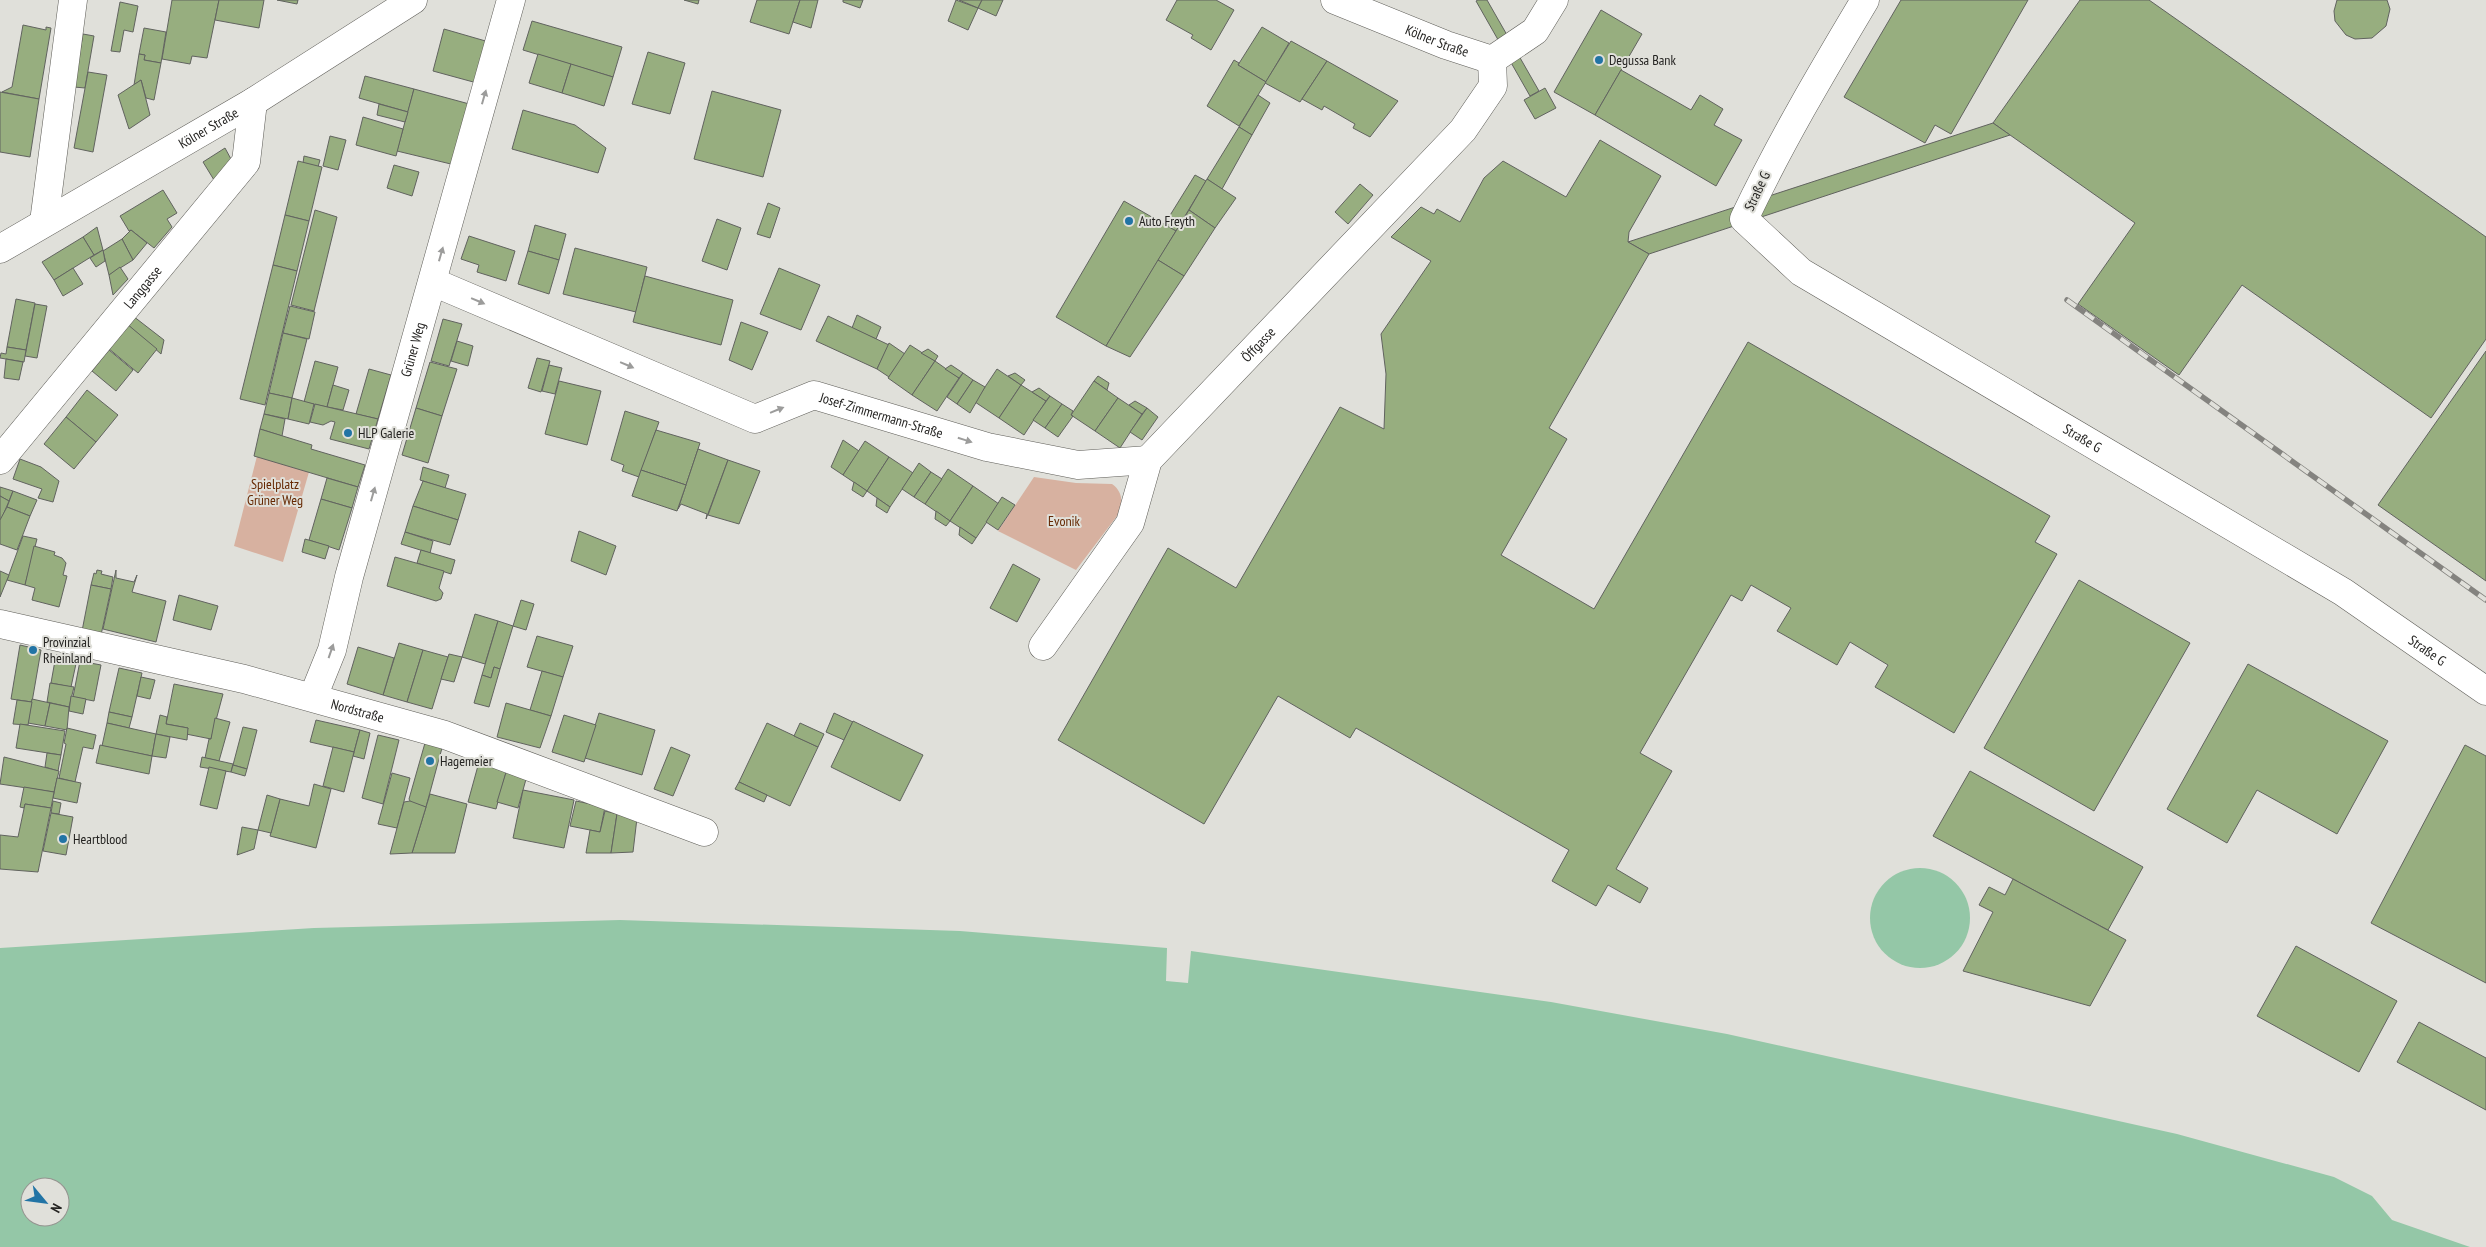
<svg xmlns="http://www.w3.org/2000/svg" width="2486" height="1247" viewBox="0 0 2486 1247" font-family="'PT Sans Narrow',sans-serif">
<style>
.green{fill:#d7b1a0}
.water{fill:#94c7a7;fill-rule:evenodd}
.building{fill:#97ae7f;stroke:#61635f}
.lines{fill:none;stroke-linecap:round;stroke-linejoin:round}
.minor-casing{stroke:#5f5e59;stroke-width:29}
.minor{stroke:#fff;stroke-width:28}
.rail-casing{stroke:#84837f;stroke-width:5.5}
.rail{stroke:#e0e0da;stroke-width:4;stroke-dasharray:11;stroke-linecap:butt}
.oneway{fill:#9c9c9b}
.poi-dot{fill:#2274a5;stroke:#e0e0da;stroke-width:2}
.labels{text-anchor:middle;stroke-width:4;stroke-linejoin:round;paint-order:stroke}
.street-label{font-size:14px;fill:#242321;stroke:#e0e0da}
.poi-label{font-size:14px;fill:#242321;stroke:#e0e0da;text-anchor:start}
.park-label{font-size:14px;fill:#652802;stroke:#e0e0da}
</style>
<rect width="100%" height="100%" fill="#e0e0da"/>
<g class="green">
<polygon points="257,456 309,472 283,562 234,546"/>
<path d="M1034,477L1076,483L1112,484C1122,491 1123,501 1120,512L1076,570L998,531Z"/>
</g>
<g class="water">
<circle cx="1920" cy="918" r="50"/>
<path d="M620,920L960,931L1167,948L1166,981L1188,983L1191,951L1551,1002L1727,1034L2177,1134L2334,1177L2372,1196L2392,1220L2470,1247H0V948L314,928ZM30,1187H60V1217H30Z"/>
</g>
<g class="building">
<polygon points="172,0 219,0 207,58 192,56 190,64 162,59"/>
<polygon points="219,0 264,0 259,28 215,20"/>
<polygon points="277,0 298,0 297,4"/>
<polygon points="684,0 699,0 698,4"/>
<polygon points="757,0 800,0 789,34 750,22"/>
<polygon points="800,0 818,0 811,28 793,22"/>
<polygon points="843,0 863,0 860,8 843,2"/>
<polygon points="956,0 978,8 968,30 948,21"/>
<polygon points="959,0 982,0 978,8"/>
<polygon points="982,0 1003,0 996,16 978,8"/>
<polygon points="1177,0 1216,0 1234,10 1211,50 1191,38 1193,35 1166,20"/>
<polygon points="1478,0 1487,0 1539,91 1530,96 1476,1"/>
<polygon points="1901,0 2028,0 1951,134 1935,125 1925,143 1844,97"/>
<polygon points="2080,0 2149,0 2486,237 2486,339 2431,418 2242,285 2179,375 2078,304 2135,223 1993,123"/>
<polygon points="2337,0 2387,0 2390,9 2386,26 2372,38 2355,39 2346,35 2335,21 2334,11"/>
<polygon points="120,2 138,6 133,32 124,30 120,52 111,51"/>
<polygon points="1601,10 1642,34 1595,115 1554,92"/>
<polygon points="532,21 622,47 613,77 523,50"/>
<polygon points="23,25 46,30 46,27 51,28 39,99 2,92 12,87"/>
<polygon points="1262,27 1289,43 1266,82 1238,65"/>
<polygon points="144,28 166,32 161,63 144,60 145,55 139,54"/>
<polygon points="444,29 489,42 477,83 433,71"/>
<polygon points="83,34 94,36 85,88 74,87"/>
<polygon points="1291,41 1327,61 1300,102 1265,83"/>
<polygon points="648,52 685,63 670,114 632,104"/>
<polygon points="139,54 145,55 144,60 161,63 154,100 146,98 141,80 134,85"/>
<polygon points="538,54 571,64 562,93 529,83"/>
<polygon points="1234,60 1239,63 1238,65 1266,82 1239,126 1207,106"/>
<polygon points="1327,61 1398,101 1370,137 1353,128 1355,124 1324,106 1322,110 1302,99"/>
<polygon points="571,64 613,77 604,106 562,93"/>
<polygon points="1621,70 1691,110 1700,95 1723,109 1714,125 1742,140 1716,186 1595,115"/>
<polygon points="88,72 107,75 93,152 74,148"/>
<polygon points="365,76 414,89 408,112 359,98"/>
<polygon points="141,80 150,115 129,129 118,95"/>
<polygon points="1545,88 1556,108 1535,119 1524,100"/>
<polygon points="414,89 473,105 455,165 397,151"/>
<polygon points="712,91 781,110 763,177 694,159"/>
<polygon points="0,92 39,99 30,157 0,152"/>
<polygon points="1258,95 1270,103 1252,135 1239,127"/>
<polygon points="379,104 408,112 405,122 377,115"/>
<polygon points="523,110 575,125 606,148 598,173 512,149"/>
<polygon points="363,117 403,129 396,156 356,145"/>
<polygon points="1993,123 2010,135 1649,254 1628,242"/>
<polygon points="1239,127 1252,135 1222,189 1207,179"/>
<polygon points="330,136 346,140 338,170 323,166"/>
<polygon points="1600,140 1661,176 1629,232 1628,242 1649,254 1549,428 1567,439 1501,555 1594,609 1748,342 2050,516 2035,542 2057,554 1954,733 1875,687 1888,665 1850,642 1837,665 1777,631 1791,608 1751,585 1742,601 1731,595 1640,753 1672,771 1616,869 1648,888 1640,903 1608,885 1596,906 1552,881 1569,850 1356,728 1350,738 1278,696 1204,824 1058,740 1168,548 1236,588 1340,407 1384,429 1386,374 1381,334 1431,261 1391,237 1421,207 1434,214 1437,209 1460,222 1484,178 1503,161 1566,197"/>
<polygon points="225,148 232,161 214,180 203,162"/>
<polygon points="304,156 320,160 318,167 303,163"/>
<polygon points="298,161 322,167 309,221 285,215"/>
<polygon points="394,165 419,172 412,196 387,188"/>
<polygon points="1195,175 1206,181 1176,231 1164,225"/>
<polygon points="1207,179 1236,198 1215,228 1189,210"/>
<polygon points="1360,184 1373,195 1348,224 1335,212"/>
<polygon points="163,190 177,213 167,219 172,227 154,248 131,230 129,231 120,216"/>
<polygon points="1124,201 1176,231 1106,346 1056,317"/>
<polygon points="768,203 780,208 770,238 757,234"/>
<polygon points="315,210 337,217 314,311 291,305"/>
<polygon points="1189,210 1215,228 1184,276 1158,260"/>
<polygon points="285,215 309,221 297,271 273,265"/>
<polygon points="717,219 741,228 727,270 702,261"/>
<polygon points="535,225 566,234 559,260 528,251"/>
<polygon points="97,227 103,250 94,255 83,237"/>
<polygon points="131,230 147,243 133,260 122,239"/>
<polygon points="469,236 515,251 506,281 477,272 479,265 461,259"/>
<polygon points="83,237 94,255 54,280 42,262"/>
<polygon points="122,239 133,260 109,275 103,251"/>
<polygon points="575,248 647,267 636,312 563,294"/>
<polygon points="103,250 105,261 96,267 90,258"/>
<polygon points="528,251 559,260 549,294 518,284"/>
<polygon points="1158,260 1184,276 1130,357 1106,346"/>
<polygon points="273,265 297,271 265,405 240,399"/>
<polygon points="120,267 128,279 113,295 109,275"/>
<polygon points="73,268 83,284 63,296 54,280"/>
<polygon points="779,268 820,285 801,330 760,314"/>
<polygon points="645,276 733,300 721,345 633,322"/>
<polygon points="16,299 35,303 26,350 7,347"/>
<polygon points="35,304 47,306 37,358 25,356"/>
<polygon points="290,306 315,312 309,339 283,333"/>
<polygon points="857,315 881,327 876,339 852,328"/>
<polygon points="133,316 164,340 161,354 127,324"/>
<polygon points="828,316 889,345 877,369 816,341"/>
<polygon points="443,319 462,324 449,366 431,361"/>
<polygon points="741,322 768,332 752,370 729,360"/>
<polygon points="127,324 157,349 138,373 108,348"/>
<polygon points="283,333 307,339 292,398 269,393"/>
<polygon points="457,341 473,346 468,366 451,361"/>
<polygon points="889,343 905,354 889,377 877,369"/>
<polygon points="910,345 935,361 912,395 888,378"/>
<polygon points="7,347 26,350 24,362 0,358 1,353 6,354"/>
<polygon points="928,349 938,356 935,361 921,353"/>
<polygon points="109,350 133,370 116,391 92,371"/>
<polygon points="2486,351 2486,581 2378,505"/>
<polygon points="537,358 550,361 541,392 528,388"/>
<polygon points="6,359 23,362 19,380 4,378"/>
<polygon points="315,361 338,367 327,407 304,402"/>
<polygon points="935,361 959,378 937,411 912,395"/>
<polygon points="430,362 457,369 442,416 416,408"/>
<polygon points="549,365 562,368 555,394 542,391"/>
<polygon points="951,365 963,373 959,378 945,369"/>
<polygon points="369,369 391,375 378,419 356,414"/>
<polygon points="997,369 1021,385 999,418 975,402"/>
<polygon points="963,373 973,380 957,404 947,397"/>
<polygon points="1015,373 1025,380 1021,385 1008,376"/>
<polygon points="1098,376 1109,383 1107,390 1094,381"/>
<polygon points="973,380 985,387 970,413 957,404"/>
<polygon points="559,381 601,391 587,445 545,434"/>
<polygon points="1094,381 1118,398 1095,431 1071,415"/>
<polygon points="333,385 349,390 343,410 327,407"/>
<polygon points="1021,385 1046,401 1024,435 999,418"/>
<polygon points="1039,388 1050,396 1046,401 1032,392"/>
<polygon points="87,390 118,415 96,442 66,417"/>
<polygon points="269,393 292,398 288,419 264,414"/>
<polygon points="1050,396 1062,404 1045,428 1033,420"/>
<polygon points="292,398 314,404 309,424 288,419"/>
<polygon points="1118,398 1142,414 1120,448 1095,431"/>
<polygon points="1135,401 1147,408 1142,414 1129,405"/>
<polygon points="315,404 378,419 369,449 330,439 335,422 331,421 323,425 310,422"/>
<polygon points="1062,404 1073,411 1071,415 1073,416 1058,437 1045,428"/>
<polygon points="416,408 442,416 428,463 402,455"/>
<polygon points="1147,408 1158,417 1142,440 1130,432"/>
<polygon points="625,411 659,422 639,477 622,471 624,465 611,460"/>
<polygon points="264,414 285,419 282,436 260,429"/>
<polygon points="66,417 96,442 74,469 44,444"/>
<polygon points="260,429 312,445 311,449 365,465 358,487 254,456"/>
<polygon points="656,430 700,443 686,485 641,470"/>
<polygon points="843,440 859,451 843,475 831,467"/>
<polygon points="865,441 889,457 867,491 843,475"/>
<polygon points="698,449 728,460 706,519 707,514 681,504 678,509"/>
<polygon points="889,457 913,473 890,507 867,491"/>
<polygon points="20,459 41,467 59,481 53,502 38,498 42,489 13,479"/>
<polygon points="728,460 760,471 739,524 708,515"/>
<polygon points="919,463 931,472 914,497 902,489"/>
<polygon points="423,467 449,475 445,488 420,480"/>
<polygon points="948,469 973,486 950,521 925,504"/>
<polygon points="641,470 686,485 677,511 632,496"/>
<polygon points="931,472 942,479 925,504 914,497"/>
<polygon points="327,478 358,487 352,508 321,499"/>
<polygon points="423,481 466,494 458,520 413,506"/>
<polygon points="854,482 867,491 863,497 852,490"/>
<polygon points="973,486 999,504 976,538 950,521"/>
<polygon points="0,487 13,491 9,501 0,496"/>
<polygon points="13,491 37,500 30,516 7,507"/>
<polygon points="0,496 9,501 1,520 0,520"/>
<polygon points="1002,497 1015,505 998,530 986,522"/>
<polygon points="877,498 890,507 887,513 876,506"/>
<polygon points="321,499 352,508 339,550 309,540"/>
<polygon points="413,506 458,520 450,545 405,532"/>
<polygon points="7,507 30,516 17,550 0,544 0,520"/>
<polygon points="936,511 950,521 946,526 935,519"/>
<polygon points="960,527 976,538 972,544 959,535"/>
<polygon points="579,531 616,546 606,575 571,561"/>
<polygon points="405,532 433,541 430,553 401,544"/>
<polygon points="23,536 37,539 25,585 7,580"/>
<polygon points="305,539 329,546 325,559 302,552"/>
<polygon points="34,546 55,552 54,555 62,558 66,563 63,575 67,576 59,607 32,600 35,588 25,585"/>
<polygon points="421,550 455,560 451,574 417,563"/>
<polygon points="395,557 444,571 439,588 443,593 441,599 436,601 387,586"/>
<polygon points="1013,564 1040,579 1017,622 990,608"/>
<polygon points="97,570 102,571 101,574 113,577 111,589 91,585 94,573 96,574"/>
<polygon points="116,570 116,578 134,582 137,575 132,592 166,601 156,642 103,629"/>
<polygon points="0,571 9,575 0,597"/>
<polygon points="2079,580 2190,643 2094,811 1984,748"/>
<polygon points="91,585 111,589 101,635 82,631"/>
<polygon points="179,595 218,606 211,630 173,620"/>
<polygon points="521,600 534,604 526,630 513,626"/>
<polygon points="475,614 498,621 485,664 462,657"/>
<polygon points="498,621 513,626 500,669 494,667 491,678 482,675"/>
<polygon points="537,636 573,646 563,677 527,667"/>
<polygon points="399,643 423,650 407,702 383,695"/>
<polygon points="20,645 41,650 32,702 11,699"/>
<polygon points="358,647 394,658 383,695 347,684"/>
<polygon points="423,650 448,657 432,709 407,702"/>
<polygon points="449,654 462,657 454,682 441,679"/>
<polygon points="56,655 77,659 71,687 51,683"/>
<polygon points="80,661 101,665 94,701 73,697"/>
<polygon points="2248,664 2388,741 2337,834 2257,790 2227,843 2167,809"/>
<polygon points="494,667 500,669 489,707 474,703 482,675 491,678"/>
<polygon points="119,668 142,673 132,717 109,712"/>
<polygon points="542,671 563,677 551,716 530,710"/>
<polygon points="141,677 155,680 150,699 137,696"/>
<polygon points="50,683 74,687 69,707 47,702"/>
<polygon points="174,684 223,694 211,739 186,734 188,728 166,724"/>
<polygon points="71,696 86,699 83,714 69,711"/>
<polygon points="32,699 50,703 45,726 28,723"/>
<polygon points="17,700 32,702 28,725 13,724"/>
<polygon points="50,703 69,707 67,730 45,726"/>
<polygon points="506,703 551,716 540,748 497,737"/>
<polygon points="109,712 132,717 129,728 107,723"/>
<polygon points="599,713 655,730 642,775 585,758"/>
<polygon points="834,713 853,722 844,740 826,732"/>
<polygon points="160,715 167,717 166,724 188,728 187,740 156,734"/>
<polygon points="564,715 596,725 584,762 552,752"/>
<polygon points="215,718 230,722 219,761 205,758 209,739 211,739"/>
<polygon points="316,720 360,730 354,752 310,742"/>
<polygon points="853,721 923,755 900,801 831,767"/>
<polygon points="107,723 156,734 152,756 102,746"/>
<polygon points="767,723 818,747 790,806 739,782"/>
<polygon points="800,723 824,734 818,747 794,736"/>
<polygon points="20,724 65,731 61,755 16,748"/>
<polygon points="243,727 257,730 247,769 233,765"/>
<polygon points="67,728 96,735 93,749 83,747 75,782 59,778 66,744 64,743"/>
<polygon points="360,730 370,733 364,759 353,756"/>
<polygon points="156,734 170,737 166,758 152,756"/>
<polygon points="378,735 399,740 383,804 362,798"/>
<polygon points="425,743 442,748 426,807 411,803 409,799"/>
<polygon points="100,745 152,756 149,774 96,763"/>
<polygon points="2465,745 2486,756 2486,983 2371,923"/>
<polygon points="333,747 354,752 344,792 323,786"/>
<polygon points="671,747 690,755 673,796 654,789"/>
<polygon points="47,753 61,755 58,771 45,767"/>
<polygon points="4,757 59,771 54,792 0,784"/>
<polygon points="202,757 233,764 231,772 200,767"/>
<polygon points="479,762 507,769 496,809 468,802"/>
<polygon points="233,765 247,769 245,776 231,772"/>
<polygon points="209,767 226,771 217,809 200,805"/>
<polygon points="507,769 528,772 518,808 497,802"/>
<polygon points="1970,771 2143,867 2108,930 1933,836"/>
<polygon points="392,773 410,778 397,828 378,824"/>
<polygon points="57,778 81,783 77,803 53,798"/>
<polygon points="739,782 767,795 764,802 735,789"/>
<polygon points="314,784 331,789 316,848 270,836 280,799 309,806"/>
<polygon points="24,787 54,792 51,808 25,804 24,808 20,807"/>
<polygon points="523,790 574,800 564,848 513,838"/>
<polygon points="430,794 467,804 455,853 412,853"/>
<polygon points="267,795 280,799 271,833 258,830"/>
<polygon points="53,801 61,803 59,814 51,813"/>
<polygon points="410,801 426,807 412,853 390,854 404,802"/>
<polygon points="576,801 605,807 600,832 570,826"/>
<polygon points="25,804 51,808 38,872 0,869 0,835 18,837"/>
<polygon points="605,811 617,814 611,853 586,853 590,830 600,832"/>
<polygon points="51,813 73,817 66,855 43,851"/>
<polygon points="617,814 637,818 633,852 611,853"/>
<polygon points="242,827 258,830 254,849 237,855"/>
<polygon points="2013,879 2126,940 2090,1006 1963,971 1993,912 1979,905 1989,887 2005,895"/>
<polygon points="2296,946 2397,1001 2359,1072 2257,1016"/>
<polygon points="2419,1022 2486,1058 2486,1110 2397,1062"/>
</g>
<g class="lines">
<g class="minor-casing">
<g id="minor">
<path id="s1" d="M1335,0L1446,45L1492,60L1535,31L1554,0"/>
<path id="s2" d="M1865,0C1822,72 1780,143 1744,219L1801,272L2343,592L2486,691"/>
<polyline points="44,222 73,0"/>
<path id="s3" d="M0,249L253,102L413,0"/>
<path id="s4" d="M433,282L755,419L814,395L987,447L1078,465L1148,460"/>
<path id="s5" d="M0,460L246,162L253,102"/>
<path id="s6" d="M0,624L244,679L445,735L704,832"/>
<path id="s7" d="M1043,646L1130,523L1148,460L1463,130L1493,86L1492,60"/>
<path id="s8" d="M313,697L332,650L349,577L511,0"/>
</g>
</g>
<use href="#minor" class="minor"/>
<g class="rail-casing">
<polyline id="rail" points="2067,300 2486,600"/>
</g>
<use href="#rail" class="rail"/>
</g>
<defs><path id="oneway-solid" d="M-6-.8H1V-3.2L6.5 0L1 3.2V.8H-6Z" transform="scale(1.25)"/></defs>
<g class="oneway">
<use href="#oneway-solid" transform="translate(484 97) rotate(-74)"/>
<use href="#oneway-solid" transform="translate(441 254) rotate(-74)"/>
<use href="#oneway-solid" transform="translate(478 301) rotate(23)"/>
<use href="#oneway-solid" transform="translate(627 365) rotate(23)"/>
<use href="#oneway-solid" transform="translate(777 410) rotate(-22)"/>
<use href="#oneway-solid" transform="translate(965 440) rotate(17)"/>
<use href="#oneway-solid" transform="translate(373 494) rotate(-74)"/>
<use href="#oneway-solid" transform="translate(331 651) rotate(-71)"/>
</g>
<g class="poi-dot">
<circle cx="1599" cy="60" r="5"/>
<circle cx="1129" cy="221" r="5"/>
<circle cx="348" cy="433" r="5"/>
<circle cx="33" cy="650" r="5"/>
<circle cx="430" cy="761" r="5"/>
<circle cx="63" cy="839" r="5"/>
</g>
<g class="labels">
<g class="street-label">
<text dy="5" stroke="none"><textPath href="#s1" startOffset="110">Kölner Straße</textPath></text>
<text dy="5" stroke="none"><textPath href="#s3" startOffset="241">Kölner Straße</textPath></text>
<text transform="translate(1757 191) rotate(-65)" y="5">Straße G</text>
<text dy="5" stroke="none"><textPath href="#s5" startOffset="224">Langgasse</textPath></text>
<text dy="5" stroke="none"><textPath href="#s7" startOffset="376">Öffgasse</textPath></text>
<text dy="5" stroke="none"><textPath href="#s8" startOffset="362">Grüner Weg</textPath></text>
<text dy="5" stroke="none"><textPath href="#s4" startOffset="484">Josef-Zimmermann-Straße</textPath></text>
<text dy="5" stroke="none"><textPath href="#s2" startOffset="655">Straße G</textPath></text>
<text dy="5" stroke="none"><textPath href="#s2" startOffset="1060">Straße G</textPath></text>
<text dy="5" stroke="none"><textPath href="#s6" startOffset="368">Nordstraße</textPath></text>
</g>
<g class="poi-label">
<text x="1609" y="65">Degussa Bank</text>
<text x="1139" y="226">Auto Freyth</text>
<text x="358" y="438">HLP Galerie</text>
<text x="43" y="647">Provinzial<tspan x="43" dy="16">Rheinland</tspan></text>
<text x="440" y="766">Hagemeier</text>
<text x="73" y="844">Heartblood</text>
</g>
<g class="park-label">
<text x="275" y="489">Spielplatz<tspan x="275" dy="16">Grüner Weg</tspan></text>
<text x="1064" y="526">Evonik</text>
</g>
</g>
<g transform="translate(45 1202) rotate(119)"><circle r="24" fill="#e0e0da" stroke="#959490"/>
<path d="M0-4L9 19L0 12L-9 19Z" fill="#2274a5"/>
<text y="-8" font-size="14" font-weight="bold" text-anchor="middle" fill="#242321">N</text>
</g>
</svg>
